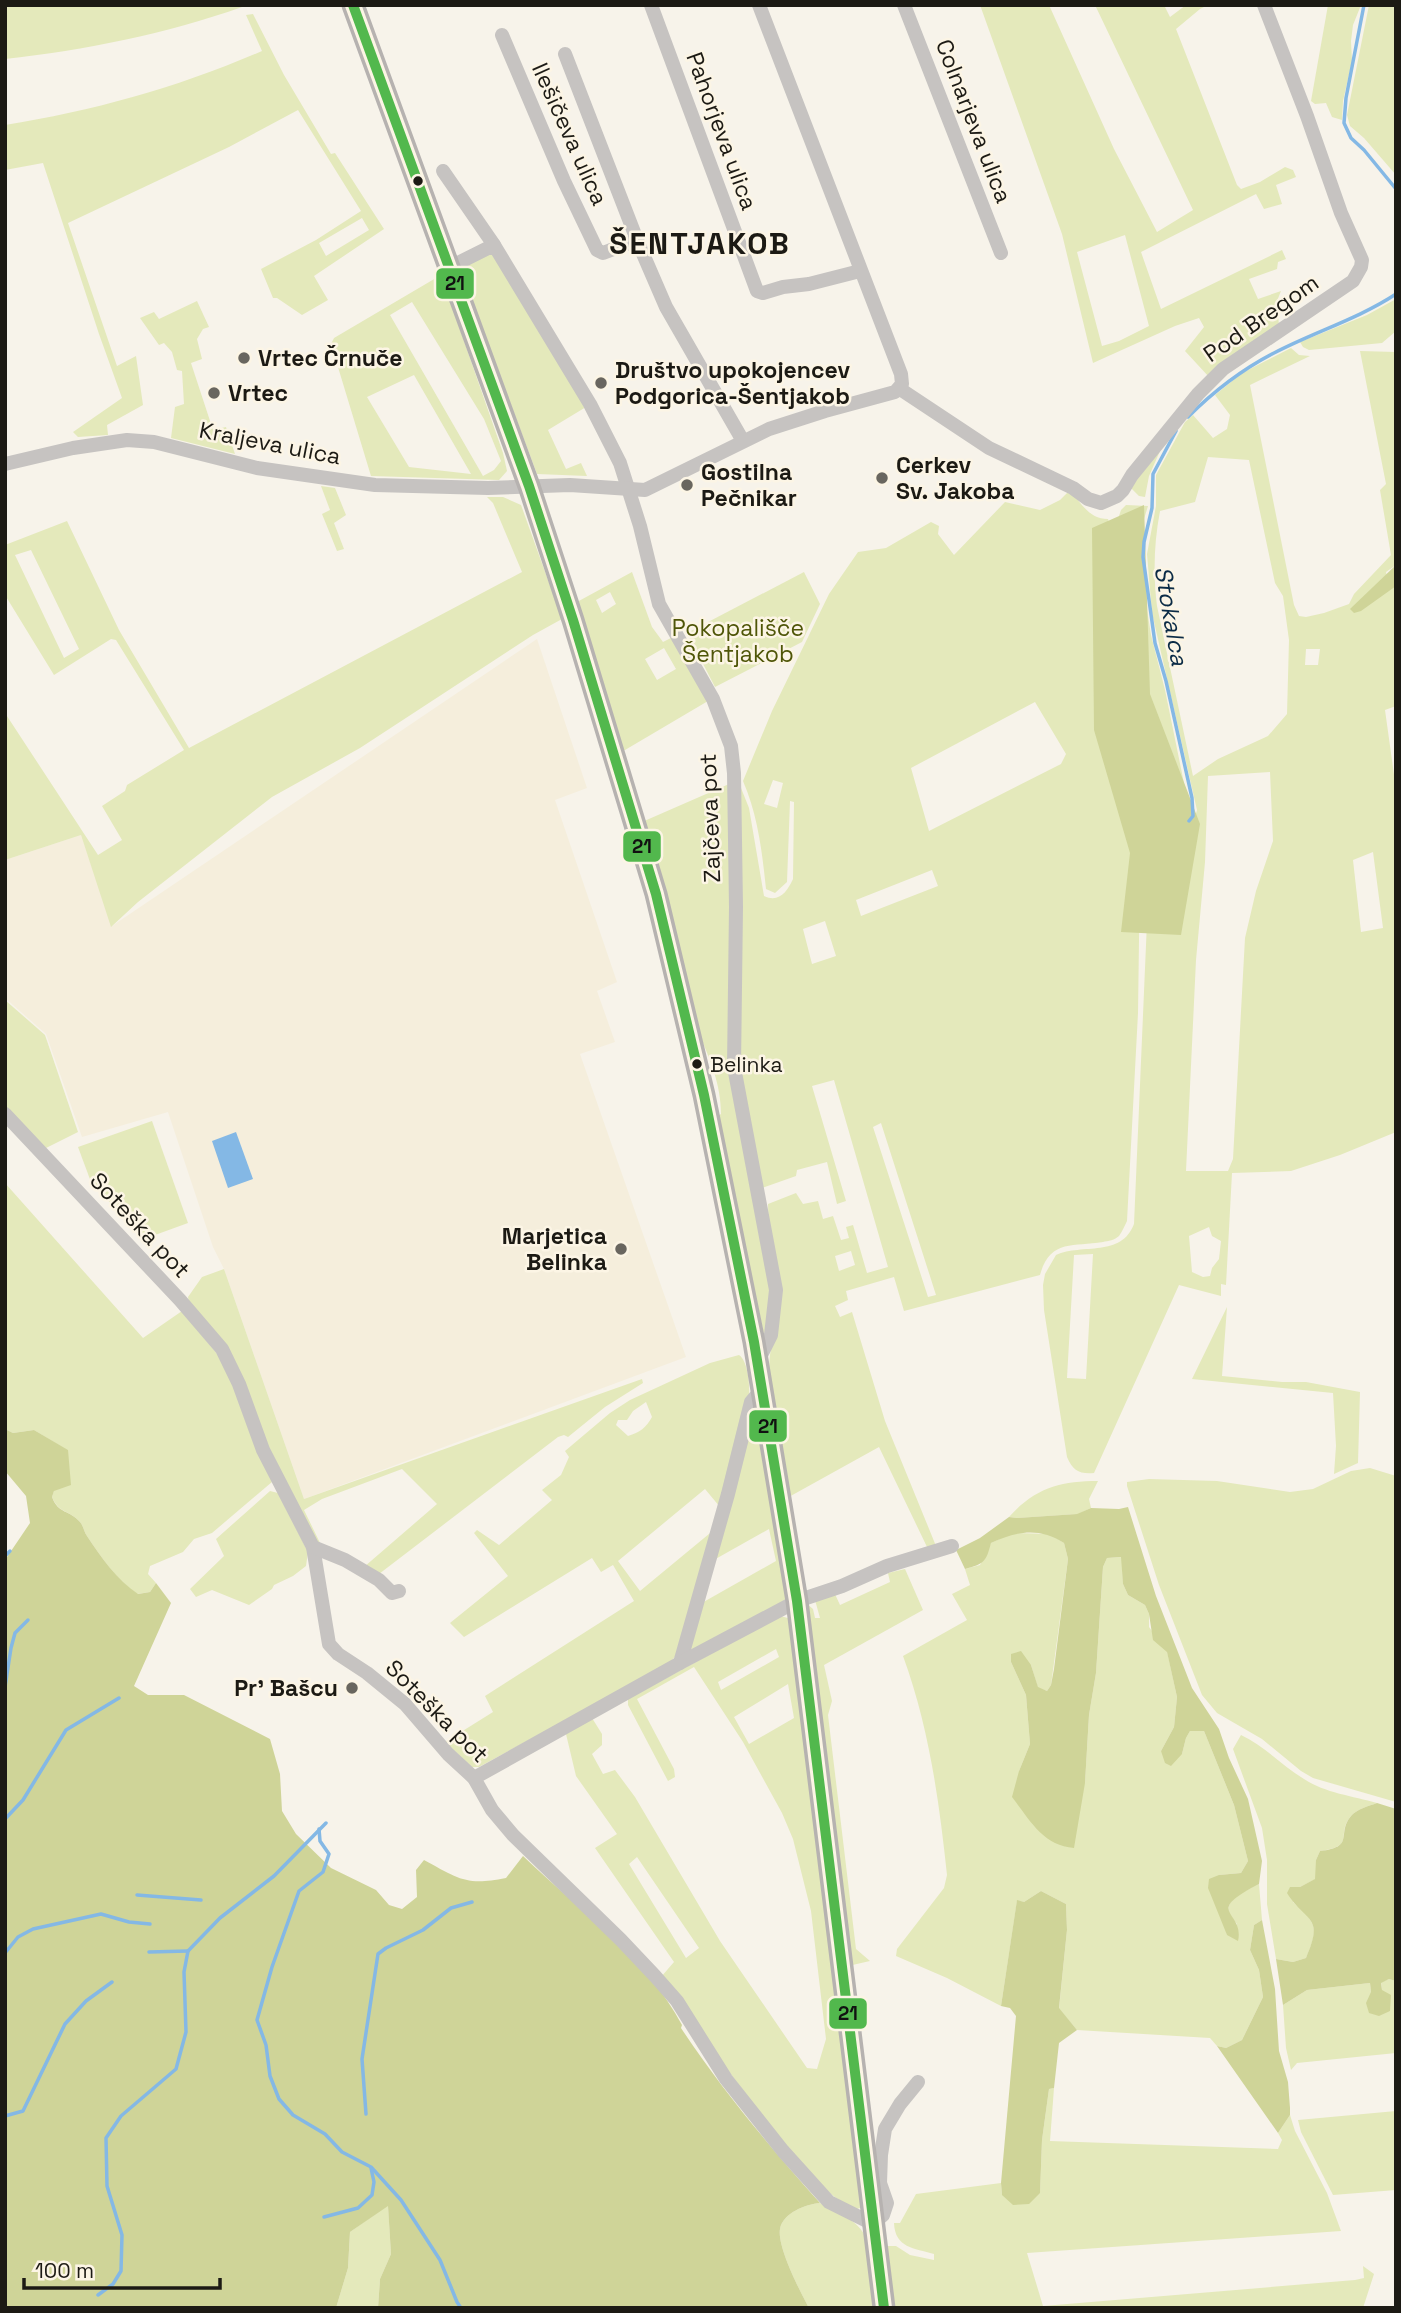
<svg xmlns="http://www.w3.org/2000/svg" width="1401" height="2313" viewBox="0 0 1401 2313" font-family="'Space Grotesk',sans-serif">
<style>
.built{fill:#f5eedc}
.green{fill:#e4e9bb;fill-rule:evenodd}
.forest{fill:#cfd498}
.water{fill:#84b8e5}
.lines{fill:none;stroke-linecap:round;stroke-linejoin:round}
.stream{stroke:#84b8e5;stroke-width:3.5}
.street{stroke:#c6c3c1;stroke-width:14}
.primary{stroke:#b6b2b0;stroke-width:23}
.bus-1-casing{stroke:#fcf5e5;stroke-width:16}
.bus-1{stroke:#52b84d;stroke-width:10}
.bus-dot{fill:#1c1a14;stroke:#fcf5e5;stroke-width:2.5}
.poi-dot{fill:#69665f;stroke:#fcf5e5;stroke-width:2.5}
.labels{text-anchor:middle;stroke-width:5;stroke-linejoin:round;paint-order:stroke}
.bus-label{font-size:21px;fill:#1c1a14;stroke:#fcf5e5;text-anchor:start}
.street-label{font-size:23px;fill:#1c1a14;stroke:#fcf5e5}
.poi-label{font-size:23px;font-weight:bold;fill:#1c1a14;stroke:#fcf5e5;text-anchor:start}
.park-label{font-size:23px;fill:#4f5608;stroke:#fcf5e5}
.water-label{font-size:24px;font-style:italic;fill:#0b2b46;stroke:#fcf5e5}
.district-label{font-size:30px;font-weight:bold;letter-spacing:2px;fill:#1c1a14;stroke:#fcf5e5}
.line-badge{stroke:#fcf5e5;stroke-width:2.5}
.pale-badge-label{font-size:19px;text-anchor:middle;font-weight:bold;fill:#111}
</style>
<rect width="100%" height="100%" fill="#f7f3ea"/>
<polygon class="built" points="537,639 587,788 555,800 617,982 597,991 615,1042 580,1054 686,1357 304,1499 224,1269 213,1247 168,1112 82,1137 46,1034 5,998 5,860 81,835 112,926"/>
<g class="green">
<path d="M5,5H242V7C166,34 85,50 5,59Z"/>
<path d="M980,5H1049L1114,149L1157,232L1193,210L1095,5H1164L1170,17L1186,5H1208L1200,9L1176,29L1237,185L1241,189L1260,182L1285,167L1293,170L1296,177L1276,185L1282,204L1264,209L1256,194L1141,252L1161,309L1282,250L1286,259L1278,262L1277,269L1249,279L1258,299L1281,291L1277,301L1279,326L1209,377L1185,351L1204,327L1199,318L1175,326L1093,363L1062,234ZM1125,235L1149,326L1119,341L1102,346L1077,252Z"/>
<polygon points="1328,5 1361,5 1353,25 1351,41 1352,61 1343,101 1342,120 1332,117 1326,103 1315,104 1311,101"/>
<polygon points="1369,5 1396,5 1396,175 1364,138 1350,126 1347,115"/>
<path d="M253,14L284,75L331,154L335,153L384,229L314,276L328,300L302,315L277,298H273L261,269L316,240L361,211L298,110L229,147L68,223L117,366L136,356L143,405L107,425L108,435L78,437L73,432L122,398L99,334L43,163L5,170V125C94,111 179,87 262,51L246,15ZM362,218L369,230L326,256L319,243Z"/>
<polygon points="492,253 586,407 548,430 566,469 581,463 587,476 537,474 462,274 463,267"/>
<path d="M441,275L503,453L507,471L499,480L371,476L331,344L334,338ZM412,302L484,419L501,461L494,470L483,476L390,315ZM414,375L471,474L409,467L367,397Z"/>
<polygon points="1396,299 1396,331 1382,343 1309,350 1303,347 1300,342 1367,315"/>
<polygon points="197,301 209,327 203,329 197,339 202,359 191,363 213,430 226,427 235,454 171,438 175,407 184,404 182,371 177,370 172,352 164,343 159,345 140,318 154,312 159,319"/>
<path d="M1291,348L1299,355L1310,356L1250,385L1294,605L1299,616L1306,617L1324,613L1349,604L1354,594L1391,555L1380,490L1386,484L1360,351L1396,352V565L1386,572L1389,589L1396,586V706L1385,710L1396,789V1132L1340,1155L1291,1171L1232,1173L1226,1285L1221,1284V1296L1179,1285L1094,1473C1079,1474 1073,1471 1067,1457L1044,1310L1043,1285L1045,1274L1056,1255C1083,1243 1121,1258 1134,1224L1147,922L1119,516L1121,510L1126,505L1148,506L1140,532L1141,572L1151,635L1165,690L1185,788L1195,817L1197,810L1152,613L1147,554L1156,506V475L1185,422L1193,415L1213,438L1227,429L1230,415L1215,395L1242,373ZM1208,457L1249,460L1275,583L1283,596L1289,640L1287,714L1268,736L1218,759L1193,776L1157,606C1153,574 1154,543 1160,511L1195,502ZM1306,649H1320L1318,665H1305ZM1270,772L1273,841L1256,891L1245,938L1233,1159L1228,1171H1186L1196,960L1205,862L1208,776ZM1373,852L1383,928L1361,932L1353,860ZM1209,1227L1212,1236L1221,1241L1219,1259L1212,1268L1210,1276L1203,1277L1192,1272L1189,1236ZM1093,1254L1086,1379L1067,1378L1074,1255Z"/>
<polygon points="1164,442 1149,476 1145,497 1139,496 1129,486"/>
<polygon points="321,486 335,488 346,515 334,523 344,549 337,551 322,514 330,510"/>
<path d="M1070,490C1081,503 1089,519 1108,519L1113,534L1140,867L1138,1013L1127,1221C1125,1225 1122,1232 1119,1236C1115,1240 1108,1241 1103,1242C1073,1247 1050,1239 1040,1275L904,1311L894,1277L846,1291L848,1300L835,1306L840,1317L852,1312L885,1421L936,1546L928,1549L879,1447L787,1498C782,1461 762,1377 772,1345L768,1204L796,1193L803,1204L818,1201L823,1219L833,1216L841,1240L849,1238L846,1227L853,1225L867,1273L888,1267L834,1080L812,1086L846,1201L837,1204L827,1162L797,1170L796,1176L762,1188L739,1073L738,788H741L749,808L764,896C779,903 787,892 793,879L794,802L790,801L787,882L775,893L766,889C762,851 758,816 743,781L772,711L829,594L858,552L886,548L931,522L939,526L938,534L954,555L1005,502L1040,510L1060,500ZM1035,702L1066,754L1061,764L929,831L911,768ZM773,780L783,783L777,808L764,804ZM932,870L938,886L861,916L856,900ZM825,921L836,956L812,964L803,929ZM881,1123L936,1295L928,1297L873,1127ZM851,1251L855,1265L839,1271L835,1256Z"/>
<path d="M487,497H503L521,505L562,619L533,635L360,748L272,797L138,902L111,927L81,835L5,860V713L98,855L122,840L102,806L125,791L127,785L184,750L116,640L111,639L54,675L5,595V545L67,521L119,630L189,748L522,572L493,503ZM31,550L79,649L64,658L15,555Z"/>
<path d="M632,572L652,627L663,642L671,638L708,701L625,750H621L577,602ZM610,592L616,604L602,613L596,600ZM664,648L676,669L657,680L645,659Z"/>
<polygon points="804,572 820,604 802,642 715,687 687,633"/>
<path d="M729,784L731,804L729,1033L769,1261L770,1320L764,1335L718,1116L721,1114C721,1084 710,1060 699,1033L642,822Z"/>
<polygon points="5,1000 45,1035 78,1132 44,1149 5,1107"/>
<polygon points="152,1121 188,1223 144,1239 91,1182 78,1147"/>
<path d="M5,1183L143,1338L182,1311L218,1355L231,1380L272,1482L212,1533L194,1539L183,1552L150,1566L148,1574L156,1583L150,1592L137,1594C117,1580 101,1557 87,1536C84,1532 83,1525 80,1522C70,1510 59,1514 52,1497L67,1450L34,1430L13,1433L5,1429Z"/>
<polygon points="224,1269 304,1499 642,1379 643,1383 605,1407 568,1437 564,1435 558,1437 379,1574 364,1567 437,1504 402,1469 322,1499 304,1510 321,1545 331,1547 335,1552 322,1550 286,1488 233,1364 190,1309 188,1297 202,1277"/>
<polygon points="1227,1307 1222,1376 1282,1382 1306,1382 1360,1392 1358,1463 1334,1474 1336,1446 1333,1393 1192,1379"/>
<path d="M739,1355C748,1361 750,1385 749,1396C743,1433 731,1471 720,1507L705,1489L618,1561L640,1591L715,1529L679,1652L668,1665L479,1767H472L445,1742L493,1712L485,1696L634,1601L613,1565L601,1572L592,1558L464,1637L450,1623L508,1576L474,1533L477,1530L499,1545L552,1500L542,1490L561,1475L569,1457L565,1451L610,1413L630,1400L710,1363ZM646,1402L652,1417C646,1428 640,1432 628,1436L616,1425L618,1420H627L633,1411Z"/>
<polygon points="756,1410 786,1599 776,1607 689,1652 700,1604 776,1561 769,1529 712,1561"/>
<polygon points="1370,1468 1396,1476 1396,1802 1313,1778 1301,1771 1262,1739 1217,1713 1202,1695 1159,1585 1127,1486 1127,1482 1149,1479 1217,1481 1290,1492 1313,1489 1351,1471"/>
<path d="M1098,1481L1089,1499L1091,1508L1078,1514L1017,1518L1009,1517C1035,1488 1060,1481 1098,1481Z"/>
<polygon points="270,1491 278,1493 308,1552 306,1566 293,1576 274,1585 272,1589 249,1605 212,1590 196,1597 190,1589 224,1556 216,1539"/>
<path d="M1012,1533L1050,1534L1064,1543L1068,1559L1051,1685L1047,1691L1038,1688L1031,1665L1011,1662L1026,1695L1030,1744L1019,1771L1085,1783L1089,1715L1096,1673L1103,1567L1107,1558L1122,1557L1123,1584L1128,1595L1145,1605L1149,1614V1627L1167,1651L1177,1697L1174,1727L1161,1751L1182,1754L1186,1738L1190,1731H1204L1234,1805L1248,1861L1241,1873L1219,1875L1227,1935L1237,1924C1215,1903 1241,1893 1259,1884L1262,1920L1254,1925L1250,1950L1259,1970L1263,1997L1242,2040L1226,2048L1217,2046L1210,2038L1077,2030L1059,2009L1067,1930L1066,1904L1041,1891L1024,1902L1017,1901L1001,2006L947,1978L896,1956L897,1949L944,1888L947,1875C939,1800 929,1727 903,1656L967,1620L952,1594L970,1585L965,1569L980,1565L991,1543Z"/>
<polygon points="905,1569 923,1610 824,1665 832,1701 828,1715 856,1949 870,1961 848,1966 807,1604 813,1609 815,1618 820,1618 815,1600 834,1592 840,1605 890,1582 888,1573"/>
<path d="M780,1616L788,1618L791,1625L862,2203L860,2208L854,2210C819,2190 793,2155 768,2123C731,2076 696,2026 661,1977L674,1962L595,1848L617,1834L576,1776L566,1734L592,1718L602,1734V1745L592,1754L603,1774L615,1770L635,1797L720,1941L807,2068L817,2069L826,2039L811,1911L793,1839L782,1813L743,1742L694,1667L637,1699L674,1769L675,1777L668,1781L628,1705V1699ZM776,1649L779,1657L721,1690L718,1682ZM788,1684L794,1718L749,1744L734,1717ZM637,1857L699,1948L686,1958L629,1864Z"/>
<path d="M1241,1735C1266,1747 1281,1765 1304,1779C1325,1793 1353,1796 1377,1803C1369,1806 1357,1809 1351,1816C1335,1835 1357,1846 1320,1851L1316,1860V1879L1300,1887L1293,1902C1317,1923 1319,1928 1306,1958L1293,1962L1276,1959L1267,1904V1860L1262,1828L1233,1749Z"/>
<polygon points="1389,1979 1396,1981 1396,2053 1297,2063 1291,2070 1286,2048 1283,2005 1307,1990 1370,1983 1371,1992 1382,1990 1381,1982"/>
<path d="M1054,2088L1050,2141L1278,2149L1282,2140L1278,2133L1290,2115L1295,2131L1327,2193L1341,2231L1027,2253L1043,2306L1355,2280L1364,2278L1363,2266L1374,2274L1363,2308H890L887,2246H896L910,2255L934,2260V2254C914,2248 895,2248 894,2223H900L916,2194L1001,2183L1002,2195L1040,2192L1042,2140L1049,2089Z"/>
<polygon points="1396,2111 1396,2190 1333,2195 1301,2132 1298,2120"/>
<path d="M820,2203C839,2213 857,2219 867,2239L875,2308H809C800,2291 777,2247 780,2229C783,2213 806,2204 820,2203Z"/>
<polygon points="388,2205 391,2254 380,2279 378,2308 336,2308 348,2268 350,2232"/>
</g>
<g class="forest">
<polygon points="1144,505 1150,694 1200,824 1181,935 1121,932 1130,853 1094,730 1092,528"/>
<polygon points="1396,565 1396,586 1361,611 1354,613 1350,609"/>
<path d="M5,1429L13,1433L34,1430L68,1450L71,1485L54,1491L52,1497C58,1514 70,1510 80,1522C83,1525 84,1532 87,1536C101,1557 117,1580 138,1594L150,1592L156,1583L171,1603L134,1686L148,1695H184L270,1739L280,1774L282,1811L296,1834L331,1868L376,1890L389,1905L402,1909L417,1897L416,1870L424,1860C459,1879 466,1886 506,1878L523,1856C577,1908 647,1958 682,2025L681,2028C722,2090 770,2147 820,2203C806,2204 783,2213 780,2229C777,2247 800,2291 809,2308H378L380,2279L391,2254L388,2206L350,2232L348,2268L336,2308H5V1560L30,1523L26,1496L5,1471Z"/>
<path d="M1128,1507L1156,1596L1192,1688L1219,1729L1229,1758L1248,1799L1262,1861L1259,1884C1201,1914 1245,1910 1238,1941L1227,1935L1208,1888L1209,1879L1219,1875L1241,1873L1248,1861L1234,1805L1204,1731H1190L1186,1738L1182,1754L1171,1766L1165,1763L1161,1751L1174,1727L1177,1697L1167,1652L1153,1640L1149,1614L1145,1605L1128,1595L1123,1584L1121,1557L1107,1558L1103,1567L1096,1673L1089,1715L1085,1783L1074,1848C1043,1846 1029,1819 1012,1797L1019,1771L1030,1744L1026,1695L1011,1662V1654L1021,1651L1031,1665L1038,1687L1047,1691L1051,1685L1054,1669L1068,1559L1064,1543C1040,1527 1016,1531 991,1543C986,1562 984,1564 965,1569L956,1550L980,1538L1009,1517L1017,1518L1077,1514L1091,1508L1119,1509Z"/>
<path d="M1377,1803L1396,1809V1981L1389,1979L1381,1983L1382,1990L1391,1995L1390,2011L1379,2016L1369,2013L1366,2003L1371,1992L1370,1983L1307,1990L1283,2005L1276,1959L1293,1962L1306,1958C1325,1915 1306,1923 1287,1893L1290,1887H1300L1315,1879L1316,1860L1320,1851C1356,1847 1336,1834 1351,1816C1357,1809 1369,1806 1377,1803Z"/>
<polygon points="1041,1891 1066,1904 1067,1930 1059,2008 1077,2030 1059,2043 1054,2088 1049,2089 1042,2140 1040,2193 1029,2204 1013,2205 1002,2195 1001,2183 1016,2016 1010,2008 1001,2006 1017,1900 1024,1902"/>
<polygon points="1262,1920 1275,1989 1279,2051 1288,2082 1290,2108 1290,2115 1278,2133 1217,2046 1226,2048 1242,2040 1263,1997 1259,1970 1250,1950 1254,1925"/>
</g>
<polygon class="water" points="236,1132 253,1179 228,1188 212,1141"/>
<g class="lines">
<g class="stream">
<polyline points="1364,5 1346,98 1344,123 1351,138 1364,150 1396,189"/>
<path d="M1188,417C1214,391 1241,370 1274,353C1314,332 1358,319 1396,294"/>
<polyline points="1176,431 1153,474 1152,508 1144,542 1143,557 1155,643 1166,681 1192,798 1193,816 1189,821"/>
<polyline points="5,1556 10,1551"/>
<polyline points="5,1687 11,1648 15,1633 28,1620"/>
<polyline points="5,1819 23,1800 66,1730 119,1698"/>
<polyline points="319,1829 320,1841 329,1854 323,1872 299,1891 272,1967 257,2020 266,2045 270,2076 279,2099 293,2115 325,2134 342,2152 371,2167 401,2200 440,2260 457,2302 461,2308"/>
<polyline points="137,1895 201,1900"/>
<polyline points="149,1952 188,1951"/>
<polyline points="5,1953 18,1937 33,1929 101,1914 129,1922 150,1924"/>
<polyline points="366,2114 362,2059 378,1954 386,1948 423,1930 451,1908 472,1902"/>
<polyline points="5,2116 23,2111 65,2024 86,2001 112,1982"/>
<polyline points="324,2217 358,2208 372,2195 374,2182 371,2168"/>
<polyline points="98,2295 113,2284 121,2271 122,2235 107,2186 106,2138 121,2116 176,2069 186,2032 184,1972 188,1951 220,1918 274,1876 326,1823"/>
</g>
<g class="street">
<polyline points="651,5 757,291 763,293 783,287 809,284 860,271"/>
<polyline points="904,5 1001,253"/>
<polyline points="502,35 564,181 597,250 603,253 637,240"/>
<polyline points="565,54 637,240 666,307 743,441"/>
<polyline points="443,171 494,245"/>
<polyline points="450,267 494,245 590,404 620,463 640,526 659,604 713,699 731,746 734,773 736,907 734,1067 776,1290 771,1335 758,1361"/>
<polyline points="900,389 989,448 1073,488 1088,499 1101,503 1117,496 1123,490 1132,475 1198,394 1223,369 1353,281 1361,267 1362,260 1341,213 1307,116 1264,5"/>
<polyline points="5,464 73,448 127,440 154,442 257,468 375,485 488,488 570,485 645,490 769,429 825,411 895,392 902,384 901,374 759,5"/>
<polyline points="5,1114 180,1300 222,1349 239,1384 263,1450 313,1547 329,1644 338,1654 367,1673 405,1704 448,1754 474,1778 492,1810 513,1835 621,1940 655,1976 677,2001 726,2079 783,2151 829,2202 873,2224 883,2215 887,2203 880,2183 881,2155 885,2129 900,2104 918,2082"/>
<polyline points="313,1547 345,1560 379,1580 392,1593 399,1591"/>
<polyline points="680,1663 728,1494 751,1402 762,1389"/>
<polyline points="474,1778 680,1663 797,1601 842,1586 887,1566 952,1546"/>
</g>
<polyline class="primary" points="353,5 529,486 573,620 656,894 704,1095 754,1342 797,1601 884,2308"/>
<g class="bus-1-casing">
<polyline id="bus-1" points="353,5 529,486 573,620 656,894 704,1095 754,1342 797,1601 884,2308"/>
</g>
<use href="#bus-1" class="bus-1"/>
</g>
<g class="bus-dot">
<circle cx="418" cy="181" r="6"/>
<circle cx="697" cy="1064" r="6"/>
</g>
<g class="poi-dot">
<circle cx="244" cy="358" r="7"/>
<circle cx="601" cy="383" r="7"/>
<circle cx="214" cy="393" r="7"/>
<circle cx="882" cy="478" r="7"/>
<circle cx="687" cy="485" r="7"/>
<circle cx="621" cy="1249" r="7"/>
<circle cx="352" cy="1688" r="7"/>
</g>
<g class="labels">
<g class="bus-label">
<text x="710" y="1072">Belinka</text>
</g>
<g class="street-label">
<text transform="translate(974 121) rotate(69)" y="8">Colnarjeva ulica</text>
<text transform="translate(722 131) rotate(70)" y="8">Pahorjeva ulica</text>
<text transform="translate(570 134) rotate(66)" y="8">Ilešičeva ulica</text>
<text transform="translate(1261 318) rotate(-35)" y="8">Pod Bregom</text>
<text transform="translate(270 443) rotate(11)" y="8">Kraljeva ulica</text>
<text transform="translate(710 818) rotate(-92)" y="8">Zajčeva pot</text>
<text transform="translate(140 1225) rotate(47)" y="8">Soteška pot</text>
<text transform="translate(437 1711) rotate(45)" y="8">Soteška pot</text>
</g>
<g class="poi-label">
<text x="258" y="366">Vrtec Črnuče</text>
<text x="615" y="378">Društvo upokojencev<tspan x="615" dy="26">Podgorica-Šentjakob</tspan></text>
<text x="228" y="401">Vrtec</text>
<text x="896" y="473">Cerkev<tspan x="896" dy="26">Sv. Jakoba</tspan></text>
<text x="701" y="480">Gostilna<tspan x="701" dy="26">Pečnikar</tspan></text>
<text x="607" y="1244" text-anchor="end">Marjetica<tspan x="607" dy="26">Belinka</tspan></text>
<text x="338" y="1696" text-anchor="end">Pr' Bašcu</text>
</g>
<g class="park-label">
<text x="738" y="636">Pokopališče<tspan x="738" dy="26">Šentjakob</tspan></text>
</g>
<g class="water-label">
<text transform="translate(1171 616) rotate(80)" y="8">Stokalca</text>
</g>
<g class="district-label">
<text x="700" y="254">ŠENTJAKOB</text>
</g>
</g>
<g class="line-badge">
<rect x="435" y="267" width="40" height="33" rx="7" fill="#52b84d"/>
<rect x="622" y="830" width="40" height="33" rx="7" fill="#52b84d"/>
<rect x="748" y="1409" width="40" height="34" rx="7" fill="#52b84d"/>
<rect x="828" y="1997" width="40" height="33" rx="7" fill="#52b84d"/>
</g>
<g class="pale-badge-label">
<text x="455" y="290">21</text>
<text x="642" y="853">21</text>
<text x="768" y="1433">21</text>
<text x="848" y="2020">21</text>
</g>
<rect width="1401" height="2313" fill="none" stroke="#1c1a14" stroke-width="14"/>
<path d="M24 2278v10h196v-10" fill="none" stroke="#1c1a14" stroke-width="3.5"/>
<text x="35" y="2278" font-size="21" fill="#1c1a14" stroke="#fcf5e5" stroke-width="5" paint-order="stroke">100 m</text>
</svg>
